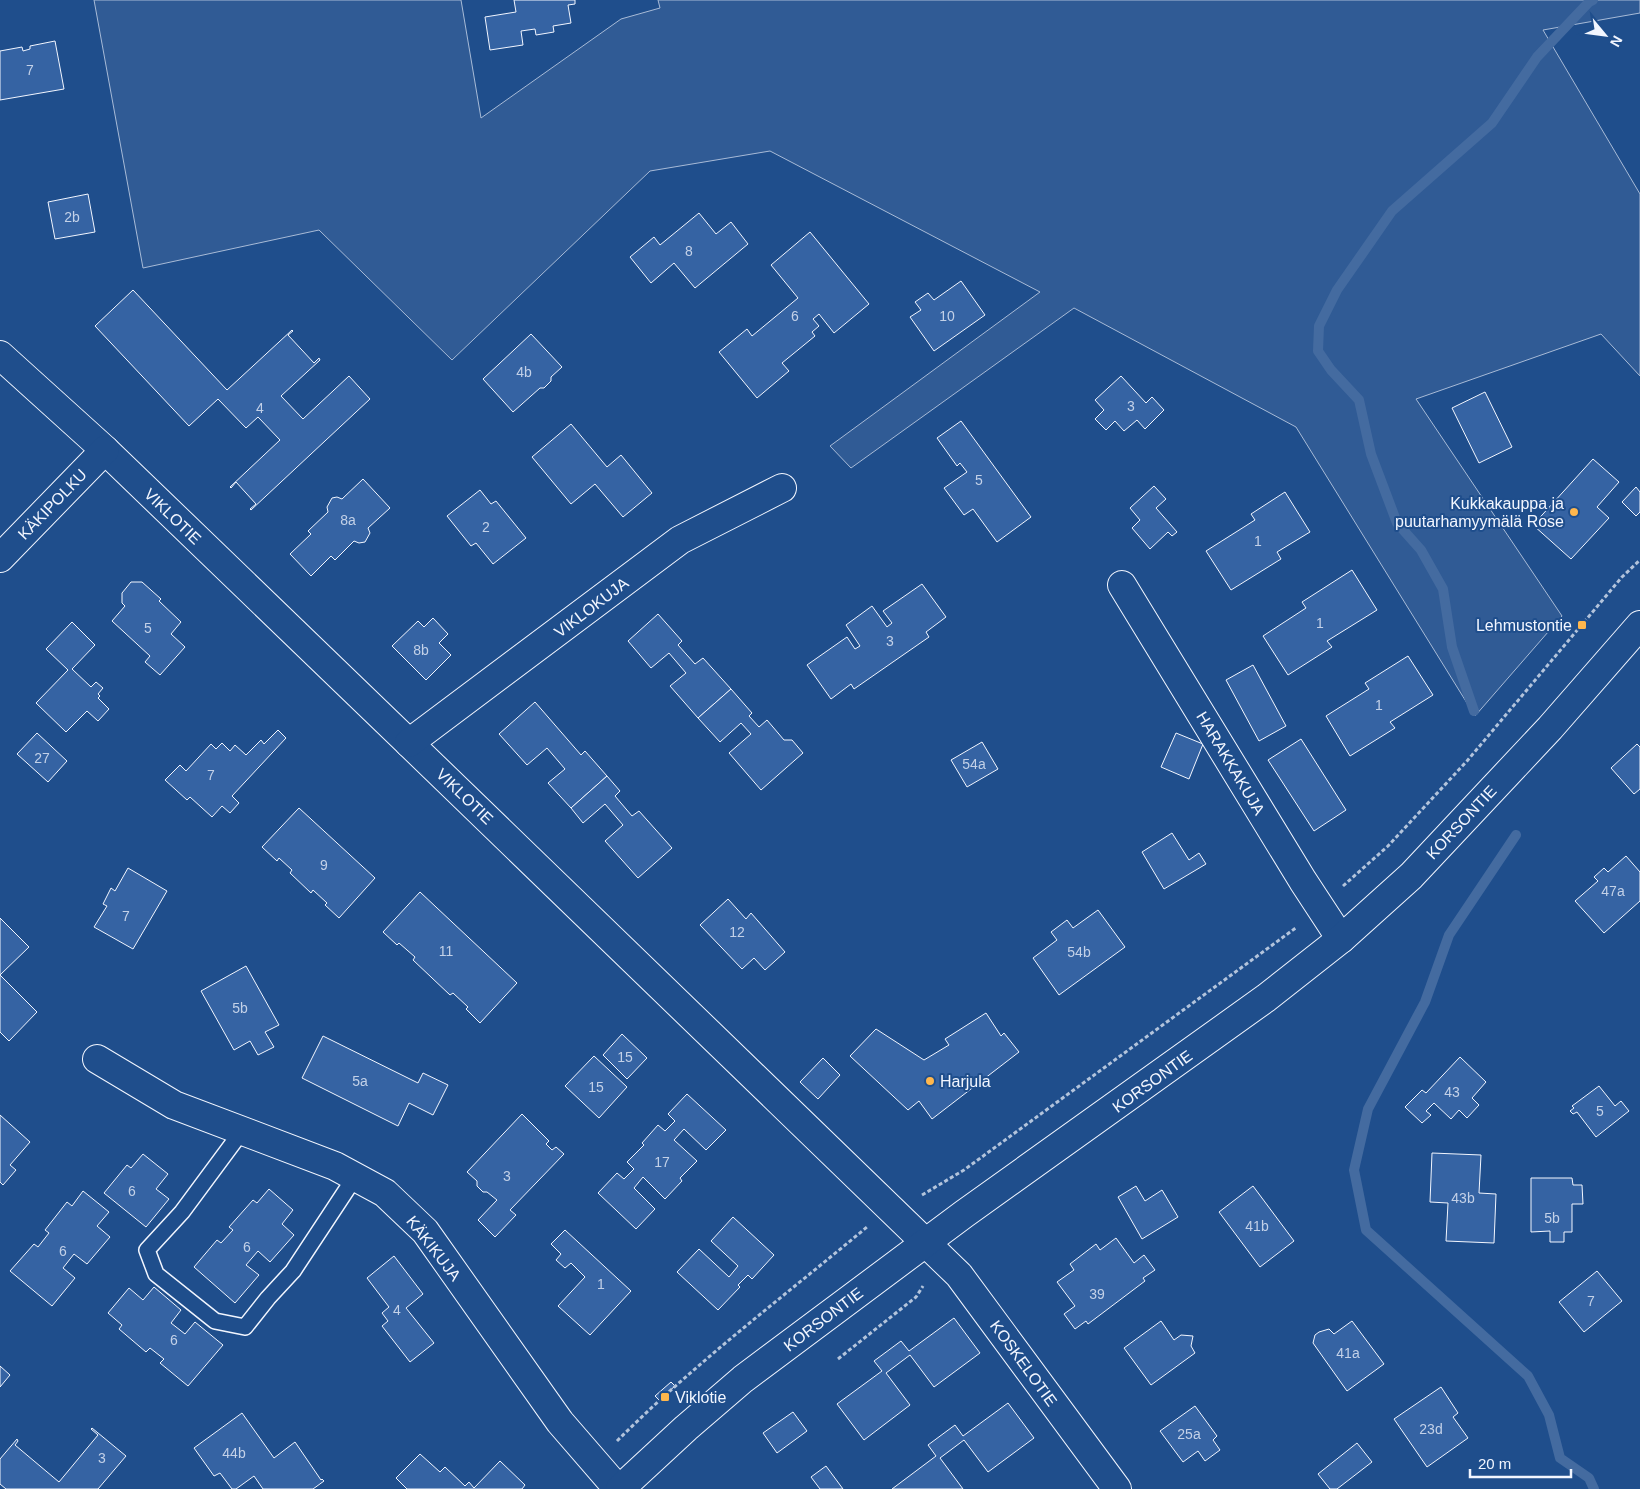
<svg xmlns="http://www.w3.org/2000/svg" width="1640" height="1489" viewBox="0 0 1640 1489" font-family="Arial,sans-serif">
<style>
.built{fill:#305b95;stroke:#a8bbd7}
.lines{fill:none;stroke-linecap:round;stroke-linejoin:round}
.stream{stroke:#446ba0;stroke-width:10}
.building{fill:#3563a3;stroke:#f2f6ff}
.service-casing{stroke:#f2f6ff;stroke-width:18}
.minor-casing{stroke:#f2f6ff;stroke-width:30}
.secondary-casing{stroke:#f2f6ff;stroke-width:30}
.path{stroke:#b3c4dc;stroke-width:3;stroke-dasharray:4 2.5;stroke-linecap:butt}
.service{stroke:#1f4e8c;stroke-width:15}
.minor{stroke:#1f4e8c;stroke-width:28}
.secondary{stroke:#1f4e8c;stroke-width:28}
.poi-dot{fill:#ffb74d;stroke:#1f4e8c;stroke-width:2}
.labels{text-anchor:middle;stroke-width:4;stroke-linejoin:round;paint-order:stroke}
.number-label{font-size:14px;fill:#c3d1e8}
.poi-label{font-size:16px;fill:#f2f6ff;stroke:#1f4e8c;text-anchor:end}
.street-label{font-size:16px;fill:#f2f6ff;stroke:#1f4e8c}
</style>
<rect width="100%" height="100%" fill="#1f4e8c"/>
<polygon class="built" points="94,0 461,0 481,118 621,19 660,8 658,0 1640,0 1640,13 1543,30 1640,194 1640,376 1601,334 1416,399 1562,616 1475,716 1296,427 1074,308 851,468 830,446 1040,292 770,151 650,171 452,360 319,230 143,268"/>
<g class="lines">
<g class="stream">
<polyline points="1474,711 1452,647 1443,589 1421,550 1397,523 1371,454 1359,400 1331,370 1318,351 1319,326 1337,290 1392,211 1492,123 1537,57 1589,2 1593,0"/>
<polyline points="1516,835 1449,935 1425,1002 1368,1109 1354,1170 1366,1230 1528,1376 1549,1415 1560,1458 1589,1478 1594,1489"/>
</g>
</g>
<g class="building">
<polygon points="514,0 575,0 575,4 568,5 571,23 553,26 554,32 536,35 535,29 521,31 523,45 490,50 485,17 516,12"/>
<polygon points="55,41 64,89 0,100 0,51 22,47 23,51 30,49 30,46"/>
<polygon points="88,194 95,232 55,239 48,202"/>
<polygon points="699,213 716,234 731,222 748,244 695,288 674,263 651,283 630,257 654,237 660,245"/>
<polygon points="810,232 869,304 834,333 819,314 813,319 819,326 812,332 815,336 782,363 789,371 757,398 719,352 747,329 752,336 798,298 771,265"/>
<polygon points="961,281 985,315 934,351 910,317 921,310 915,302 928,293 934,300"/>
<polygon points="133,290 227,390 292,330 293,331 288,335 314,363 319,358 320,360 281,396 303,419 349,376 370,399 251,510 250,509 256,504 236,482 231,488 230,487 280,440 258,417 246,428 218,399 189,426 95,326"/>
<polygon points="531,334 562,367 551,377 551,381 544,388 540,388 513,412 483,379"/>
<polygon points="1121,376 1146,403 1152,397 1164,410 1145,429 1137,420 1124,431 1115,421 1106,430 1095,419 1104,410 1095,400"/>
<polygon points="1485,392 1512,447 1479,463 1452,408"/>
<polygon points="961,421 1031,517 997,542 973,509 964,515 944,488 967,472 960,463 957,466 937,438"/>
<polygon points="571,424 607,467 621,455 652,493 623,517 595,484 571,504 532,457"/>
<polygon points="1593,459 1619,482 1597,507 1609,518 1571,559 1533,525"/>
<polygon points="363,479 390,508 368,528 370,533 365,542 359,543 354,541 335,560 331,556 311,576 290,554 311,534 308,531 328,512 327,507 332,498 337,497 342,499"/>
<polygon points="1154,486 1166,499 1156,508 1177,532 1172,536 1168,532 1150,549 1132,528 1140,520 1130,508"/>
<polygon points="1636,487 1640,492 1640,512 1636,516 1622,502"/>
<polygon points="480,490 491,504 496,501 526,538 493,564 476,543 471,546 447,516"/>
<polygon points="1285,492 1310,532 1277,552 1281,559 1231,590 1206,551 1255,520 1251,514"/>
<polygon points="1352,570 1377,610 1327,641 1332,647 1288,675 1263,636 1306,608 1302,602"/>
<polygon points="131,582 142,582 161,599 159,601 181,622 171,634 185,647 160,675 145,662 150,656 112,621 125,606 122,603 122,593"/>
<polygon points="922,584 946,617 926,632 929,637 854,689 851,684 831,699 807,665 847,637 855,649 860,646 846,625 872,606 887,627 892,623 883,611"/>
<polygon points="658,614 682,641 678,645 695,664 703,658 731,689 698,718 670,686 686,673 669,653 651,668 628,641"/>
<polygon points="433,618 448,634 439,643 451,655 426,680 392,646 418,621 424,627"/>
<polygon points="72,622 95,645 72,669 91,687 96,682 103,688 98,694 100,696 98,698 109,709 98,721 87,711 66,732 36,703 68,670 46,649"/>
<polygon points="1408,656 1433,695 1390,722 1395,728 1350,756 1326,716 1369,689 1365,683"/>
<polygon points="1253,665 1286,726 1259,741 1226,680"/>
<polygon points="731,689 752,713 749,716 759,727 767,720 784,740 792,740 803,753 761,790 729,753 751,734 741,723 720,742 698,718"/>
<polygon points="535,702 581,755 585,751 607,776 571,808 548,783 565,769 547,748 527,765 499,734"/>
<polygon points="278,730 286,738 232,796 239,803 230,813 222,806 212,817 190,797 187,800 165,780 180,765 186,771 211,744 216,749 222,743 230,751 235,745 246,755 261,740 264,744"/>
<polygon points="37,733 67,761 48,782 17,754"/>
<polygon points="1176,733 1203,744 1189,779 1161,767"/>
<polygon points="1301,739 1346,810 1314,831 1268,760"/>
<polygon points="982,742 998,769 967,787 951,760"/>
<polygon points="1637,744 1640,747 1640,789 1634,794 1611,768"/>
<polygon points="607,776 620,791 615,796 632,816 639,811 672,848 638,878 605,841 623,825 605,804 583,823 571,808"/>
<polygon points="299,808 375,878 339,918 325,905 327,903 313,890 311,893 290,873 292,870 279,858 277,861 262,847"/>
<polygon points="1172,833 1189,860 1199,853 1206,864 1164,889 1142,852"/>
<polygon points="1626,856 1640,872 1640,901 1604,933 1575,901 1598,881 1594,877 1604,868 1608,872"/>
<polygon points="128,868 167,891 133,949 94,927 107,906 103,904 111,888 115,891"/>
<polygon points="420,892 517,983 480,1023 466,1009 468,1007 453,993 450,995 413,960 415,957 399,943 397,945 383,932"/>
<polygon points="728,899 746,919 751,913 785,952 765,970 754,958 742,969 700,925"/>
<polygon points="1098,910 1125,947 1059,995 1033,958 1057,940 1051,932 1067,920 1073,928"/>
<polygon points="0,918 29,947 0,975 37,1012 9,1041 0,1032"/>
<polygon points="246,966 279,1025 265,1032 274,1047 258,1055 250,1041 234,1050 201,991"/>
<polygon points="986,1013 1001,1036 1004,1033 1019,1052 932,1119 919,1101 908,1110 850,1056 876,1029 924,1060 949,1045 945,1039"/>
<polygon points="622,1034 647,1058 627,1079 603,1055"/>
<polygon points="323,1036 418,1083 423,1073 448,1085 433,1115 409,1103 398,1126 302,1078"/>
<polygon points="594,1056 627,1087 599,1118 565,1086"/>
<polygon points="1460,1057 1486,1082 1472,1098 1479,1105 1467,1118 1459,1110 1451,1119 1434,1103 1426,1111 1431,1115 1422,1123 1405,1107 1422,1090 1426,1093"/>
<polygon points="823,1058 840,1075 818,1099 800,1082"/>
<polygon points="1599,1086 1615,1106 1621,1101 1629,1111 1596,1137 1577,1112 1573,1114 1570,1111 1574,1108 1572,1106"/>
<polygon points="687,1094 726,1130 706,1150 684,1129 674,1140 697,1161 680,1178 682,1181 665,1199 643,1177 634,1188 655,1209 636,1229 598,1193 617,1173 624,1179 634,1169 627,1162 644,1145 642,1143 658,1125 665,1131 675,1121 668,1114"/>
<polygon points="522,1114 549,1141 546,1144 552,1150 556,1147 564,1154 510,1210 516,1215 495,1237 478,1220 497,1200 487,1192 483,1192 477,1186 477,1181 467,1172"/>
<polygon points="0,1115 30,1142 10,1165 16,1170 3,1185 0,1182"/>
<polygon points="1432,1153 1481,1155 1479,1193 1496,1194 1494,1243 1446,1241 1448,1203 1430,1202"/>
<polygon points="143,1154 168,1174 156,1189 169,1199 146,1227 104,1193 127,1165 131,1168"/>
<polygon points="1531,1178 1572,1178 1573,1185 1582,1185 1583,1204 1572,1204 1572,1232 1564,1232 1564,1242 1550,1242 1550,1231 1531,1232"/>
<polygon points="1136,1186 1145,1201 1162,1190 1178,1217 1142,1239 1118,1197"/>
<polygon points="1253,1186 1294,1241 1260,1267 1219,1212"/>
<polygon points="269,1189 293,1210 282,1224 294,1235 270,1262 258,1251 246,1265 259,1275 235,1303 194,1267 217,1240 221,1243 233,1230 229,1227 253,1200 257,1203"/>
<polygon points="83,1191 109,1212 97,1226 110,1237 87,1264 74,1254 63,1268 75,1278 52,1306 10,1271 34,1244 38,1247 49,1233 45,1230 67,1202 72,1206"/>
<polygon points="733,1217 774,1255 752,1279 748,1275 738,1285 740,1287 718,1310 677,1272 699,1249 729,1277 738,1266 711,1241"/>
<polygon points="565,1230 631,1291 590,1335 558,1306 585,1277 571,1263 565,1268 556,1260 561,1254 551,1244"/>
<polygon points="1116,1238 1134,1263 1144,1255 1155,1270 1143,1278 1145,1281 1088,1324 1086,1321 1075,1329 1064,1314 1075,1306 1057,1282 1074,1270 1070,1264 1096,1244 1100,1250"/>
<polygon points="394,1256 423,1294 406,1308 434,1343 410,1362 382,1326 388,1321 382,1313 389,1307 367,1278"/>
<polygon points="1597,1271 1622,1301 1584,1332 1559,1302"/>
<polygon points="154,1287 181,1310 171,1323 185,1334 195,1322 223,1345 188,1386 160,1363 164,1359 150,1348 146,1352 119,1329 122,1325 108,1313 129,1288 143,1300"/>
<polygon points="954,1318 980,1353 934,1387 910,1355 886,1373 910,1405 864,1440 837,1404 882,1371 874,1361 901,1341 909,1351"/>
<polygon points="1161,1321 1174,1340 1181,1335 1193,1336 1191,1346 1195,1353 1151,1385 1124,1348"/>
<polygon points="1352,1321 1384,1364 1347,1391 1313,1343 1315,1335 1319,1332 1329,1329 1334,1334"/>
<polygon points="0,1366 10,1375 0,1387"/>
<polygon points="671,1382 675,1386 659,1400 655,1396"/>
<polygon points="1441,1387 1458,1413 1453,1417 1468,1438 1427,1467 1394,1419"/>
<polygon points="1008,1403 1034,1438 988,1472 964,1440 940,1458 963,1489 892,1489 936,1456 928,1445 955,1425 963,1436"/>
<polygon points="1195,1406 1217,1436 1213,1440 1220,1450 1205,1461 1198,1451 1183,1462 1160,1431"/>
<polygon points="793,1412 807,1431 777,1453 763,1433"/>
<polygon points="242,1413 274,1458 295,1442 321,1480 322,1479 324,1481 313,1489 263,1489 254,1476 236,1489 232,1489 220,1473 214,1476 194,1448"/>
<polygon points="92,1428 126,1456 98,1489 6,1489 0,1484 0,1459 17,1439 18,1441 15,1445 59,1482 98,1435 91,1429"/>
<polygon points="1357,1443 1372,1462 1337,1489 1330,1489 1318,1474"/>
<polygon points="420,1454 440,1472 445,1467 465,1486 469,1482 474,1488 500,1461 525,1485 522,1489 407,1489 396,1478"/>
<polygon points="826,1466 843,1489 820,1489 811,1477"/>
</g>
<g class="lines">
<g class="service-casing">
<polyline id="service" points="242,1131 182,1212 147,1250 156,1274 215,1321 245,1327 268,1298 293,1271 355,1177"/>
</g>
<g class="minor-casing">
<g id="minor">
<polyline points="0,355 105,450 409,743 959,1275 1117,1489"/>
<polyline points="0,558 105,450"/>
<polyline points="1122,585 1303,881 1341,939"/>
<polyline points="409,743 680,540 782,488"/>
<polyline points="97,1059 174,1105 335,1166 385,1193 425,1231 560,1422 618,1489"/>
</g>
</g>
<g class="secondary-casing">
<polyline id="secondary" points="620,1489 686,1428 743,1379 964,1214 1266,998 1341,939 1411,876 1550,728 1640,625"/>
</g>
<g class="path">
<polyline points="1343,886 1388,846 1467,761 1622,577 1640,560"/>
<polyline points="922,1195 964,1170 1297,927"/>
<polyline points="838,1359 916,1297 923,1286"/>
<path d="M617,1441C694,1364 783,1297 867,1227"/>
</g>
<use href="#service" class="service"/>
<use href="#minor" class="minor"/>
<use href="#secondary" class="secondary"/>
</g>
<g class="poi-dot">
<circle cx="1574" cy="512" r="5"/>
<rect x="1577" y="620" width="10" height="10" rx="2.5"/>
<circle cx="930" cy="1081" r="5"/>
<rect x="660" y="1392" width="10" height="10" rx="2.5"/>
</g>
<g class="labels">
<g class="number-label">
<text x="30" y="75">7</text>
<text x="72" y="222">2b</text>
<text x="689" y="256">8</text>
<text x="795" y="321">6</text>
<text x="947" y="321">10</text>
<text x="524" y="377">4b</text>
<text x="1131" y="411">3</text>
<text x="260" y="413">4</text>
<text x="979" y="485">5</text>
<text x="348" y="525">8a</text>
<text x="486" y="532">2</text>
<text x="1258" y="546">1</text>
<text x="1320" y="628">1</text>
<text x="148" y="633">5</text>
<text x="890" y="646">3</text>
<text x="421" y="655">8b</text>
<text x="1379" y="710">1</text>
<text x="42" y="763">27</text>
<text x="974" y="769">54a</text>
<text x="211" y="780">7</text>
<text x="324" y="870">9</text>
<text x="1613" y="896">47a</text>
<text x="126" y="921">7</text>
<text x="737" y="937">12</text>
<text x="446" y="956">11</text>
<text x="1079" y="957">54b</text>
<text x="240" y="1013">5b</text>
<text x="625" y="1062">15</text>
<text x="360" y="1086">5a</text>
<text x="596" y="1092">15</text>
<text x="1452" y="1097">43</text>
<text x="1600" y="1116">5</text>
<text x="662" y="1167">17</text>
<text x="507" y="1181">3</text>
<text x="132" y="1196">6</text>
<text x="1463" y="1203">43b</text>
<text x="1552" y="1223">5b</text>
<text x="1257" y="1231">41b</text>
<text x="247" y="1252">6</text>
<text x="63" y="1256">6</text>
<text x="601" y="1289">1</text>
<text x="1097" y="1299">39</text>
<text x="1591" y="1306">7</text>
<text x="397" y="1315">4</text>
<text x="174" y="1345">6</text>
<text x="1348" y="1358">41a</text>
<text x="1431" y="1434">23d</text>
<text x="1189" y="1439">25a</text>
<text x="234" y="1458">44b</text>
<text x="102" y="1463">3</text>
</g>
<g class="poi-label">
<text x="1564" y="509">Kukkakauppa ja<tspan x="1564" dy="18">puutarhamyymälä Rose</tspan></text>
<text x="1572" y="631">Lehmustontie</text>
<text x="940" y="1087" text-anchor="start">Harjula</text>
<text x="675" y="1403" text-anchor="start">Viklotie</text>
</g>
<g class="street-label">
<text transform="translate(52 504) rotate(-46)" y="6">KÄKIPOLKU</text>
<text transform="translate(173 516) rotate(44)" y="6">VIKLOTIE</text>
<text transform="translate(591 607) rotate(-37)" y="6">VIKLOKUJA</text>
<text transform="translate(1231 763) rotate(59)" y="6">HARAKKAKUJA</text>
<text transform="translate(465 796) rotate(44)" y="6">VIKLOTIE</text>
<text transform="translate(1461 822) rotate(-47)" y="6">KORSONTIE</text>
<text transform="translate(1152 1081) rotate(-36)" y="6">KORSONTIE</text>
<text transform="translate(434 1248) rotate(52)" y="6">KÄKIKUJA</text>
<text transform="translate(823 1319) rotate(-37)" y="6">KORSONTIE</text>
<text transform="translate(1024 1363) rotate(54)" y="6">KOSKELOTIE</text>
</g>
</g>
<g transform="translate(1605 35) rotate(119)" stroke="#1f4e8c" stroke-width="4" paint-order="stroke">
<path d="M0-4L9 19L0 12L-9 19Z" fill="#f2f6ff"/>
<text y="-8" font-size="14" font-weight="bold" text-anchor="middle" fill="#f2f6ff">N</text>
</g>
<path d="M1470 1469v8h101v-8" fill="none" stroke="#f2f6ff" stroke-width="2.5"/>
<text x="1478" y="1469" font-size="15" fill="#f2f6ff" stroke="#1f4e8c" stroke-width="4" paint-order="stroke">20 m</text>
</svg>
